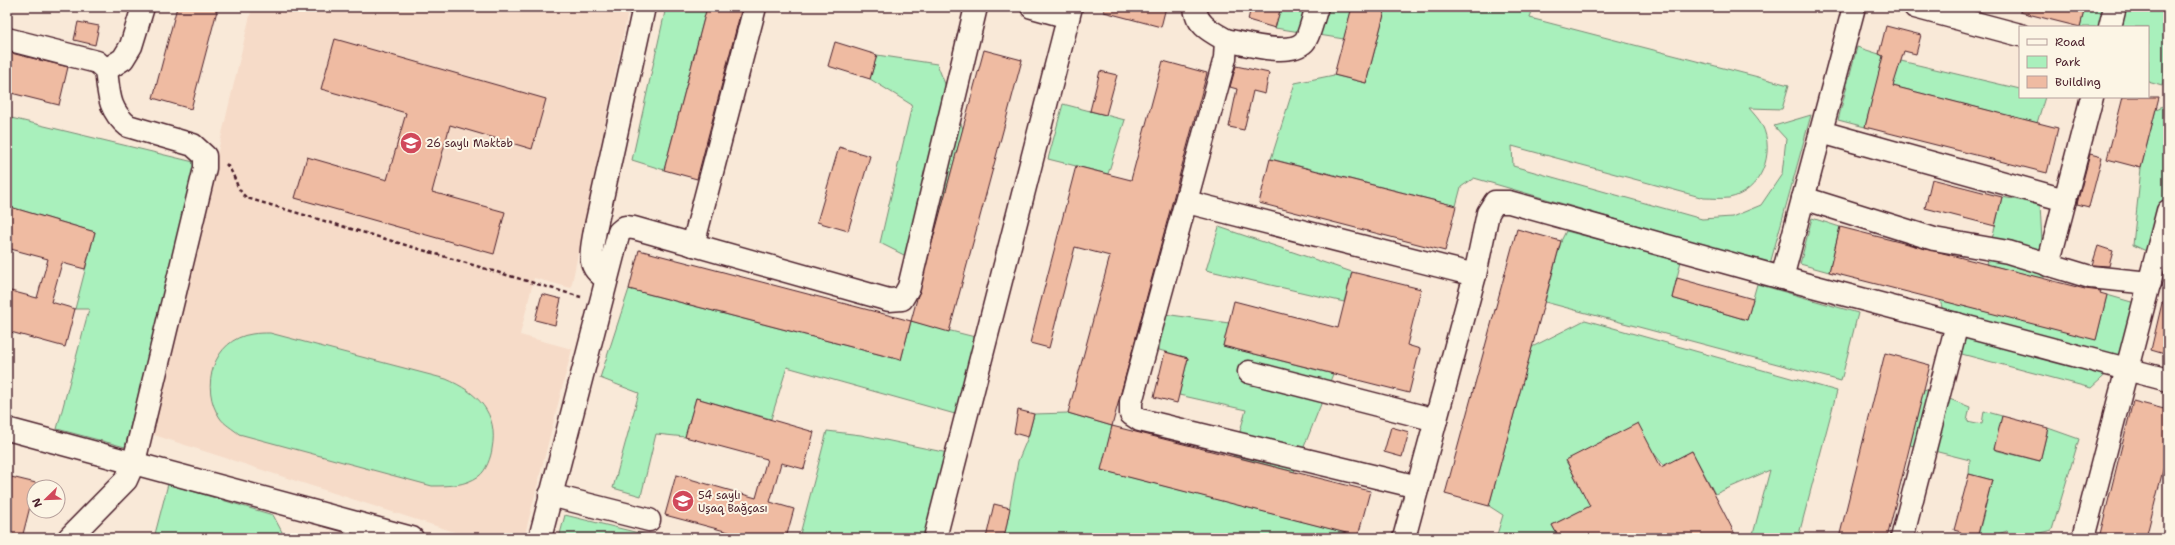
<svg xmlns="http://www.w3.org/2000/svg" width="2175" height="545" viewBox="0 0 2175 545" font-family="'Shantell Sans',sans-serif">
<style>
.built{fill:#f6dbc8}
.green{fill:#a9f0bc;stroke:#7a8874}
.building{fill:#efbba2;stroke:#4a1f2b}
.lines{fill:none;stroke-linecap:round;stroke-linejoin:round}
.minor-casing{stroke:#4a1f2b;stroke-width:25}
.path{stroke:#4a1f2b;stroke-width:2.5;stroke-dasharray:4 3;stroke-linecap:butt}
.minor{stroke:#fcf5e5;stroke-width:22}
.labels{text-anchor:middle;stroke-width:4;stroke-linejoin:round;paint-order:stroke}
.poi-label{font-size:11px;fill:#4a1f2b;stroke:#fcf5e5;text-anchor:start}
</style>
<rect width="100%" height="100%" fill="#f9e9d8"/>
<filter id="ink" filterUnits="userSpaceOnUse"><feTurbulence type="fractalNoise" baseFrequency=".025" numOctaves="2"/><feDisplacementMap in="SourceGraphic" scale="8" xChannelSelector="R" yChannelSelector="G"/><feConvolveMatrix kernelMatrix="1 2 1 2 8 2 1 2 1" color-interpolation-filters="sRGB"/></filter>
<g filter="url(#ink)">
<polygon class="built" points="252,7 629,7 571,288 534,278 520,335 572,349 524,538 473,538 151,434"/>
<g class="green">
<polygon points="666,7 707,7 664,170 632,160"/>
<polygon points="1281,7 1352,7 1344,39 1275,28"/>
<path d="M1386,7H1533L1530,18L1789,85L1782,109L1749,108C1753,113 1759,119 1762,125C1776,153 1761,192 1729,198C1721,199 1712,198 1704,198L1512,146L1513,166L1702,219L1732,217L1761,205L1782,174L1786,139L1774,126L1811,115L1770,264L1474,178L1461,187L1456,206L1271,159L1295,83L1334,75L1366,83Z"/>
<polygon points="2085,7 2168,7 2168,57 2162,86 2148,82 2148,27 2080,27"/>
<polygon points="1857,47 1901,61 2020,89 2020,97 2045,97 2037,123 1877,82 1865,127 1838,120"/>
<polygon points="877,55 937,64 963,129 926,266 880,243 912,105 870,79"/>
<polygon points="1063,104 1125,120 1108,174 1048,159"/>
<polygon points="2168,104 2168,261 2133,245 2141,168 2156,109"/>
<polygon points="7,117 198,163 125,447 57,429 89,309 75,309 95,232 7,206"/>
<polygon points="2002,197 2040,204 2044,279 1986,264"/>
<polygon points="1812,218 1840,227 1829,272 1800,264"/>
<polygon points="1219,227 1352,272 1344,302 1206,270"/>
<polygon points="1566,231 1681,261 1672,298 1747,320 1757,284 1858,313 1841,381 1545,302 1561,241"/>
<polygon points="629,289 901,360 911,321 975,337 955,414 787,367 771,419 696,398 685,437 656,434 641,496 613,488 639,393 600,378"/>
<polygon points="2107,295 2135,303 2122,360 2091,388 1954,352 1940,300 2096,339"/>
<polygon points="1164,314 1229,323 1223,346 1333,374 1294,472 1233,456 1246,410 1179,395 1188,358 1159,350"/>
<polygon points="1585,320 1837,391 1798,538 1752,538 1770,470 1715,494 1692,451 1664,466 1653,452 1566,461 1582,490 1608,477 1597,538 1583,510 1552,525 1559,538 1496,538 1503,515 1489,506 1532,347"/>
<path d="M270,333L446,379C477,392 499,413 492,449C491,457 486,471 479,476C465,486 448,486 432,486L239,434C233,429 224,424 220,418C199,388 213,339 252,334C258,333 264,333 270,333Z"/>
<polygon points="1924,389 1970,407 1967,421 1982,424 1984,411 2002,416 1995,450 2040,461 2048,428 2079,439 2052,530 2019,538 2014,538 2007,531 1998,534 1997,538 1978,536 1992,480 1969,474 1970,460 1910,445"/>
<polygon points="1068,413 1112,426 1102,470 1367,538 1004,538 1018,461 1028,437 1034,414"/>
<polygon points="827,431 861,435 948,453 928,538 799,538"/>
<polygon points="168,484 273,515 282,532 280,538 154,538"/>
<polygon points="565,515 647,535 647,538 559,538"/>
</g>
<g class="building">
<polygon points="177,7 218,7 191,109 153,98"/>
<polygon points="707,7 742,7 697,179 664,170"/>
<polygon points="1104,7 1166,7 1161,27 1104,12"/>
<polygon points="1251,7 1281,7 1275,28 1248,20"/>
<polygon points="1352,7 1386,7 1366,83 1334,75"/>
<polygon points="2021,7 2085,7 2080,27 2020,12"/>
<polygon points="78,22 99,26 95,45 74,40"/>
<polygon points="1886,26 1921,35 1916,54 1904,51 1893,86 2058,128 2047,173 1865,127 1883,56 1879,54"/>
<polygon points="335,39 546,99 532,149 450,125 432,192 505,212 494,254 295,198 307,157 387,180 406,113 321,89"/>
<polygon points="835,42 877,55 870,79 828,66"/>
<polygon points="984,50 1022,60 949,332 911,321"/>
<polygon points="7,52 68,67 59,105 7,92"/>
<polygon points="1163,61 1207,73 1112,426 1068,413 1110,256 1075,247 1049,348 1030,343 1076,166 1131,180"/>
<polygon points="1236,66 1269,73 1265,94 1253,91 1244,130 1229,127 1237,89 1230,87"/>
<polygon points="1100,71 1117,75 1106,115 1090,111"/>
<polygon points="2123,97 2159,97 2141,168 2107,159"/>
<polygon points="839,147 870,156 848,231 817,222"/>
<polygon points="2090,154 2102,157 2089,207 2077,204"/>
<polygon points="1270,159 1456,206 1445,251 1259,203"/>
<polygon points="1932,179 2002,197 1995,226 1925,208"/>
<polygon points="7,206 95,232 85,269 62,263 51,302 75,309 65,347 7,331 7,290 37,298 48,259 7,248"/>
<polygon points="1840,227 2085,289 2101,291 2100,293 2107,295 2096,340 1829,272"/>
<polygon points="1517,229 1561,241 1489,506 1445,494"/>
<polygon points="2098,246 2113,251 2109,266 2092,265"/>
<polygon points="639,250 911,321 901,360 629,289"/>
<polygon points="1352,272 1421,289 1407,345 1420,349 1409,393 1223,346 1234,301 1338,328"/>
<polygon points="1677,278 1753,299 1747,320 1672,298"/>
<polygon points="542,294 561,299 555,325 535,320"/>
<polygon points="2162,303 2168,303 2168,355 2151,350"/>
<polygon points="1165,352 1188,358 1177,403 1154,397"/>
<polygon points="1885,353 1930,365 1924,389 1887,538 1839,538"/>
<polygon points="696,398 814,432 804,469 781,463 770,502 794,509 786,538 751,538 665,515 676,475 756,498 767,459 685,437"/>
<polygon points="2133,401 2168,410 2168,450 2146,538 2099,538"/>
<polygon points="1018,410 1034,414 1028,437 1014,433"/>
<polygon points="2002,416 2048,428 2040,461 1994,449"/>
<polygon points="1638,423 1661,467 1692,451 1737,538 1559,538 1552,525 1590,506 1566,460"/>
<polygon points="1112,426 1370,491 1358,536 1101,470"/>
<polygon points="1391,427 1409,432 1402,457 1384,452"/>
<polygon points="1969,474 1992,480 1977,538 1961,538 1961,532 1954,530"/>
<polygon points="7,476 36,483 22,538 7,538"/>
<polygon points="994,504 1010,508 1004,538 986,538"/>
</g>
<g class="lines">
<g class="minor-casing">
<g id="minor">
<polyline points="1032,7 1068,17"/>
<path d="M1195,7C1196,25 1212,32 1226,40L1225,58L1131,402V414L1140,420L1418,487"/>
<polyline points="1915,7 2020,35"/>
<polyline points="2110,27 2115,7"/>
<path d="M7,39L97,62L106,70C109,93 108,110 128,126L193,145L205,156V168L134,462L126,480L69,538"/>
<path d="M1226,40C1246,44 1289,57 1304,42C1309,37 1314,15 1317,7"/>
<polyline points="106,70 123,59 131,46 143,7"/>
<polyline points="1821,132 2065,200"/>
<polyline points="1803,198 1934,239 2008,252 2090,277 2150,283"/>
<polyline points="1187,202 1475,275"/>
<polyline points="693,245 755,7"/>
<polyline points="2048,265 2092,97"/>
<path d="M606,278C585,267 592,250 595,230L644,7"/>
<polyline points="1782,278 1854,7"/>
<polyline points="1249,372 1436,420"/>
<polyline points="7,429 412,538"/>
<polyline points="550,495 649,520"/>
<polyline points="540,538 619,232 625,227 634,228 889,300 902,299 909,287 976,7"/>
<polyline points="935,538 1071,7"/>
<polyline points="1404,538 1475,275 1488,213 1495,202 1509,202 1782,278 2168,380"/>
<polyline points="1902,538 1957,324"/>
<polyline points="2083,538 2168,211"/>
</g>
</g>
<path class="path" d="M226,164C236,174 235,189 247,198L581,297"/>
<use href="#minor" class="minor"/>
</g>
</g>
<defs>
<g id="school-disc" transform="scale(1.15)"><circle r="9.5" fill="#d1495b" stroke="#fcf5e5"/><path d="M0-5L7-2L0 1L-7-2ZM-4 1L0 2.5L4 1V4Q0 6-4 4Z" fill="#fff"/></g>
</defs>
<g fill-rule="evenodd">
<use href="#school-disc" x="411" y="143"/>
<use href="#school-disc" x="683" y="501"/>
</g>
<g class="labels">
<g class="poi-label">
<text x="426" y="147">26 saylı Məktəb</text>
<text x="698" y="499">54 saylı<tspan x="698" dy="13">Uşaq Bağçası</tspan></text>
</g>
</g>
<rect width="2175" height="545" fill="none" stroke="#fcf5e5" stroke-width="24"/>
<rect x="12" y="12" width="2151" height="521" fill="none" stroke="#4a1f2b" stroke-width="1.5" filter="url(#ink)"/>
<rect x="2019" y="26" width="130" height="72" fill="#fcf5e5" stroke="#b59f9b"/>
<rect x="2027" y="39" width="20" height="6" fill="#fcf5e5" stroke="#b59f9b"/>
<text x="2055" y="46" font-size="12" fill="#4a1f2b">Road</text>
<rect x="2027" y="56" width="20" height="12" fill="#a9f0bc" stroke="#b59f9b"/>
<text x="2055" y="66" font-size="12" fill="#4a1f2b">Park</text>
<rect x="2027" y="76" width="20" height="12" fill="#efbba2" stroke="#b59f9b"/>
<text x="2055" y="86" font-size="12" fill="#4a1f2b">Building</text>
<g transform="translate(46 499) rotate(247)"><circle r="19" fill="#fcf5e5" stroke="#b59f9b"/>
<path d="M0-3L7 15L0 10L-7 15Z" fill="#d1495b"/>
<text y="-6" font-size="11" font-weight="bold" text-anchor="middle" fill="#4a1f2b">N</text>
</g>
</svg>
